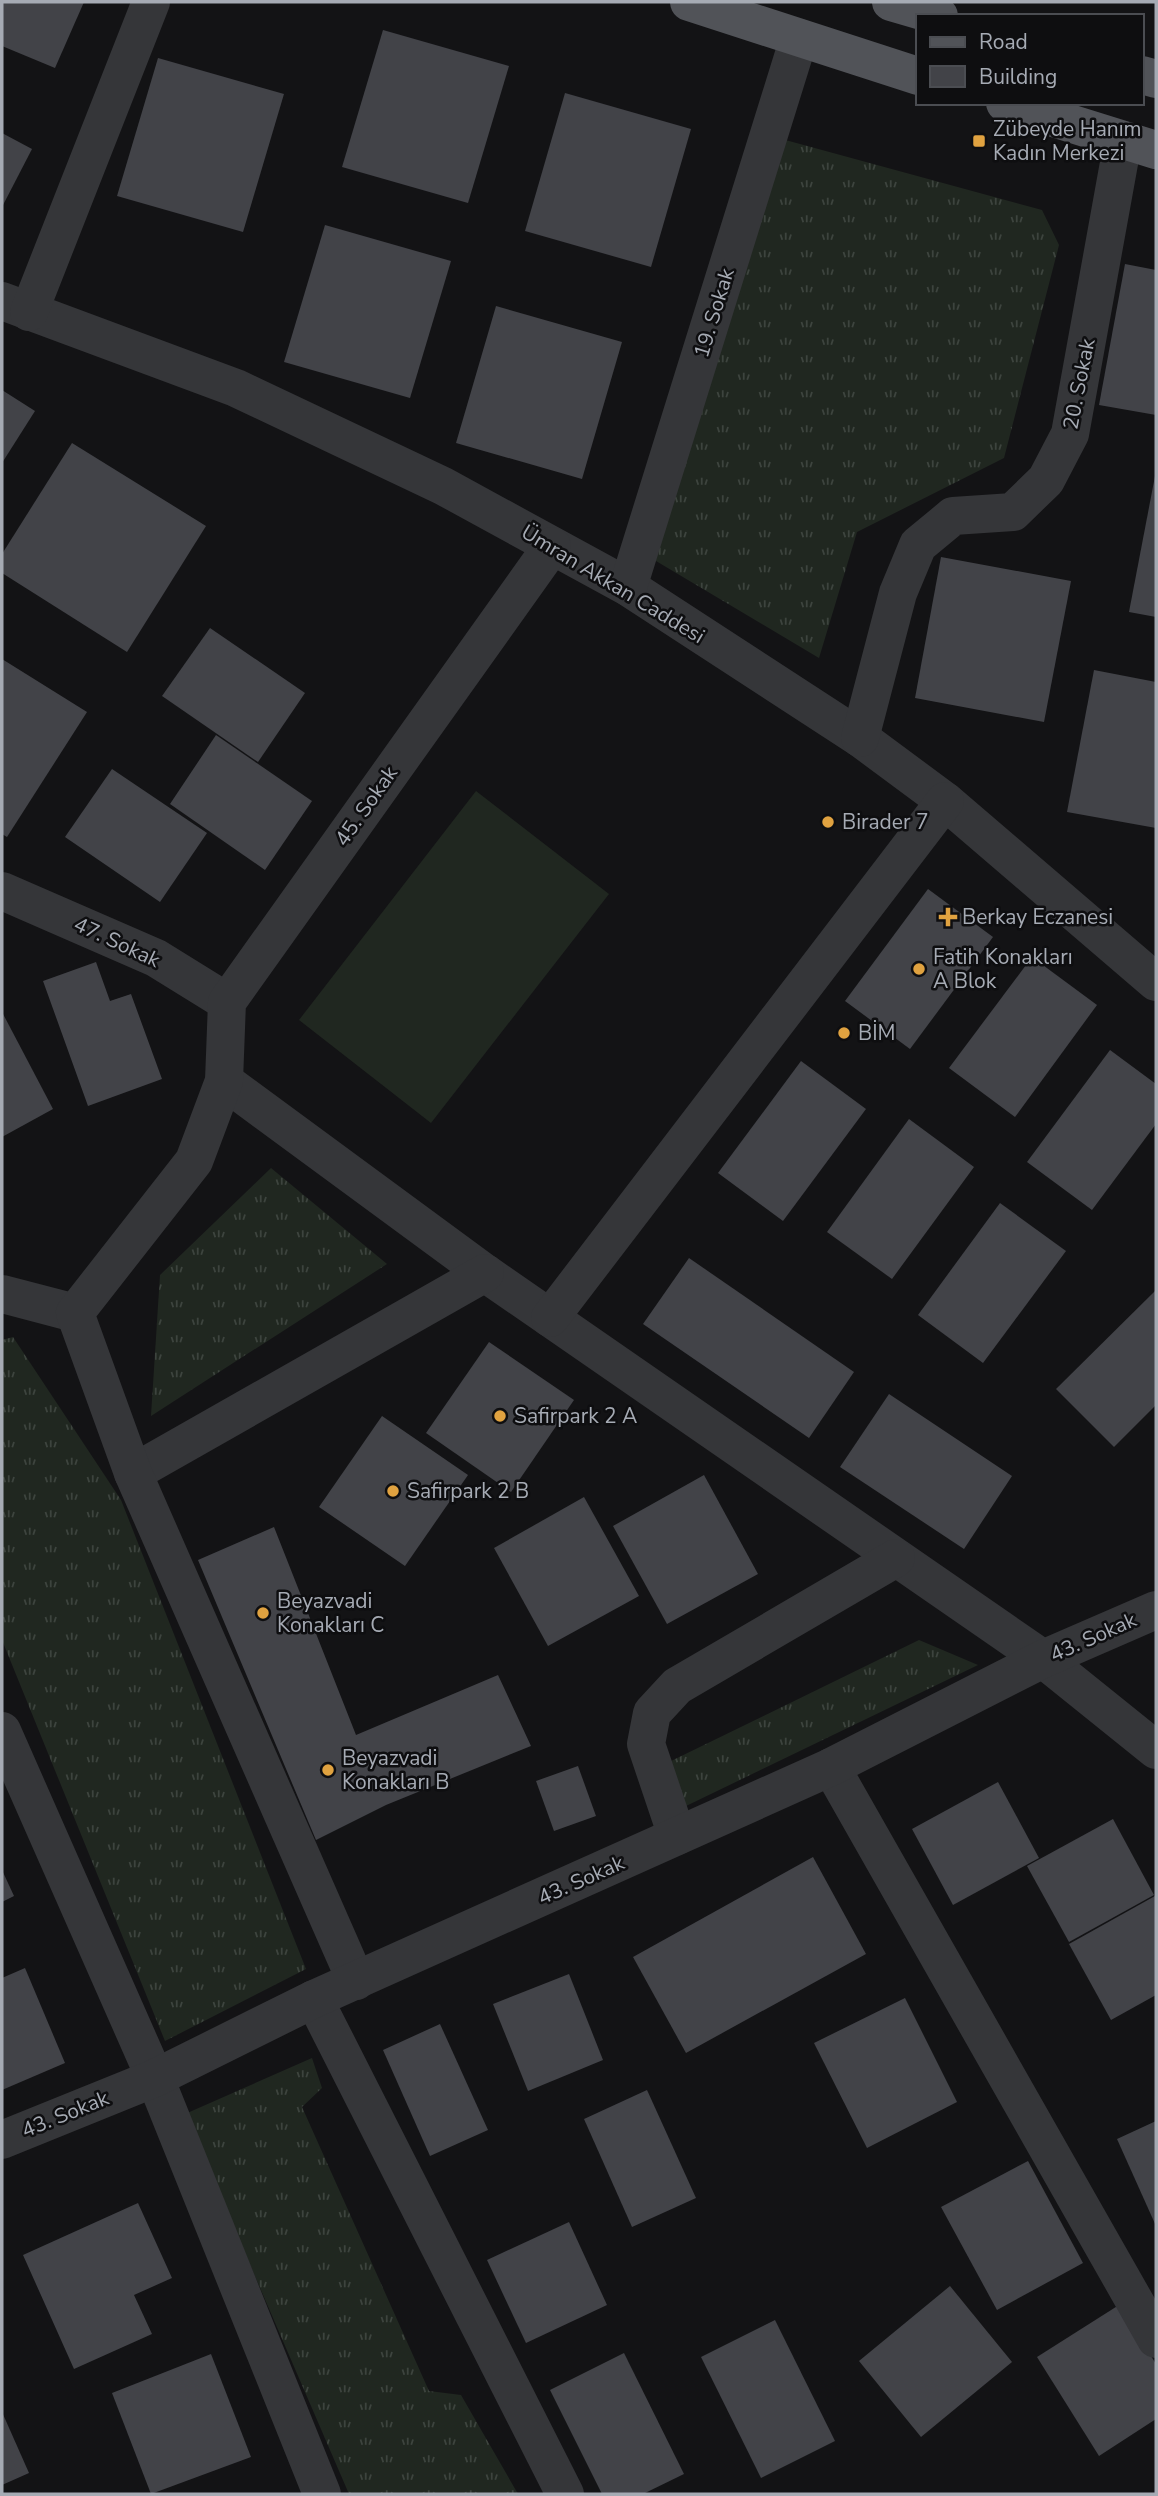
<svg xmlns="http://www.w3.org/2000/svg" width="1158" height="2496" viewBox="0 0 1158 2496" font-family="'Nunito Sans',sans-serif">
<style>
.grass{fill:url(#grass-tufts)}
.pitch{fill:#202720}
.building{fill:#424348}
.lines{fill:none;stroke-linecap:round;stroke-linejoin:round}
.minor{stroke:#353639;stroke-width:38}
.major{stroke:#515358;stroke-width:38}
.poi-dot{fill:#e0a240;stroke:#0e0e10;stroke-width:2.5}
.labels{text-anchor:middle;stroke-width:5;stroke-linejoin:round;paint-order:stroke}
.poi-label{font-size:21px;fill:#a6abb4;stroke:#0e0e10;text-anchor:start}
.street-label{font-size:21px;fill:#a6abb4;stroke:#0e0e10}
</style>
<defs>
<pattern id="grass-tufts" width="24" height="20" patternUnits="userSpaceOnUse" patternTransform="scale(1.75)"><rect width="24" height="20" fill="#202720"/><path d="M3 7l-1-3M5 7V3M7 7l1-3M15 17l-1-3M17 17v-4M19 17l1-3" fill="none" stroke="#3d443e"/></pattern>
</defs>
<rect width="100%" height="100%" fill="#131315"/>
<g class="grass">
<polygon points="778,138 1042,210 1059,245 1004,458 857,532 819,658 651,558"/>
<polygon points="271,1168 387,1264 151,1416 160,1275"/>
<polygon points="13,1337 121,1500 306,1969 165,2041 2,1640 2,1340"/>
<polygon points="919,1640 978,1665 686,1806 667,1763"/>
<polygon points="312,2058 322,2088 302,2107 429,2391 461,2395 518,2494 349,2494 185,2114"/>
</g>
<polygon class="pitch" points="476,791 609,894 431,1123 299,1020"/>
<g class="building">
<polygon points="2,2 84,2 55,68 2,46"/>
<polygon points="383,30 509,66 468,203 342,167"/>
<polygon points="158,58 284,94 243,232 117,196"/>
<polygon points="565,93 691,129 651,267 525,231"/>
<polygon points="2,133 32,149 2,207"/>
<polygon points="325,225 451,261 410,398 284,362"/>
<polygon points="1125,264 1156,270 1156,415 1099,405"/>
<polygon points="496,306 622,342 582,479 456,443"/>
<polygon points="2,390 35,411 2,463"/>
<polygon points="72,443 206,526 127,652 2,573 2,554"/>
<polygon points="1155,476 1156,476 1156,617 1129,612"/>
<polygon points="941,557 1071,581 1044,722 915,698"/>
<polygon points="210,628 305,693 258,762 162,696"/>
<polygon points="2,659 87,712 7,837 2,834"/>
<polygon points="1094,670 1156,682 1156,828 1067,812"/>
<polygon points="216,735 312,801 265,870 170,804"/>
<polygon points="112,769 207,833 160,902 65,837"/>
<polygon points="928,889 993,937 910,1049 845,1001"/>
<polygon points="1032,957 1097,1005 1015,1117 949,1068"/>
<polygon points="96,962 110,1001 131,994 162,1079 88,1106 43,981"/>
<polygon points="2,1012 53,1109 2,1137"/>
<polygon points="1110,1050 1156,1084 1156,1124 1092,1210 1027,1162"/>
<polygon points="801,1061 866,1109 783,1221 718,1173"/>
<polygon points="909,1119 974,1167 892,1279 827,1232"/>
<polygon points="1000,1203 1066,1251 983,1363 918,1315"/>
<polygon points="689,1258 854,1372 809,1438 643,1324"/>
<polygon points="1155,1291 1156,1405 1114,1447 1056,1389"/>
<polygon points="489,1342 574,1400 511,1492 426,1433"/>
<polygon points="889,1394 1012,1476 964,1549 840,1467"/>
<polygon points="382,1416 468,1475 405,1566 319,1507"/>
<polygon points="704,1475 758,1574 667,1624 613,1526"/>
<polygon points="584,1497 639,1596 548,1646 494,1548"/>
<polygon points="274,1527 356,1735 498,1675 531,1746 386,1805 316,1840 198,1560"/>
<polygon points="578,1766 596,1816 554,1831 536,1781"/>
<polygon points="998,1782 1039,1858 953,1905 912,1829"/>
<polygon points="1113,1819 1154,1895 1069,1942 1027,1866"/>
<polygon points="813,1857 866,1954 686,2053 633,1957"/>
<polygon points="2,1870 14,1896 2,1902"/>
<polygon points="1155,1896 1156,1995 1111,2020 1069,1944"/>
<polygon points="25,1968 65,2063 2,2090 2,1978"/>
<polygon points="569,1974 603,2060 528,2091 493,2004"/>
<polygon points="905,1998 957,2102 867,2148 814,2043"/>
<polygon points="440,2024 488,2130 430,2156 383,2050"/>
<polygon points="647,2090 696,2198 632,2227 584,2119"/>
<polygon points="1156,2121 1156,2226 1117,2139"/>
<polygon points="1028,2161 1083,2263 997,2310 941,2207"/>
<polygon points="138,2203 172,2278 134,2295 152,2334 74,2369 23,2255"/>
<polygon points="569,2222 607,2305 526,2343 487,2260"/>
<polygon points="950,2286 1012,2362 921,2437 859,2361"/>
<polygon points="1119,2305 1156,2364 1156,2419 1099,2456 1037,2357"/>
<polygon points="775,2320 835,2441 761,2478 701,2357"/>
<polygon points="624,2353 684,2474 643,2494 602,2494 550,2390"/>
<polygon points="211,2354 251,2457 151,2494 112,2393"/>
<polygon points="2,2412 29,2473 2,2485"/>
</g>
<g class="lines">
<g class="minor">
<polyline points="2,301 236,388 443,486 628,587 860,738 945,801 1156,982"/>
<polyline points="29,312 151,2"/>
<polyline points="628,587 799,38"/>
<polyline points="860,738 898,593 918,545 953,516 1013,512 1046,480 1070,434 1123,141"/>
<polyline points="2,891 156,958 227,1002"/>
<polyline points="224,1081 485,1273 1043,1659 1156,1750"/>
<polyline points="2,1294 75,1313"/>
<polyline points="550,1318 945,801"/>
<polyline points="133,1473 485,1273"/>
<polyline points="2,1731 155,2078 322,2494"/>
<polyline points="831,1767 1156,2339"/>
<polyline points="677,1836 646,1744 652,1713 677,1686 896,1558"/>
<polyline points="356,1981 133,1473 75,1313 194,1161 224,1081 227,1002 552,546"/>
<polyline points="314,1999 565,2494"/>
<polyline points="2,2140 155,2078 314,1999 831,1767 1043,1659 1156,1610"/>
</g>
<g class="major">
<polyline points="689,2 918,76"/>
<polyline points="891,2 939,16"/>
<polyline points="1142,75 1156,79"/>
<polyline points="1005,103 1156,150"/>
</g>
</g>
<g class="poi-dot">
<rect x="972" y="134" width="14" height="14" rx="3.5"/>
<circle cx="828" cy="822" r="7"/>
<path d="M944.5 906.5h7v7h7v7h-7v7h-7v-7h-7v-7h7z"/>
<circle cx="919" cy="969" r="7"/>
<circle cx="844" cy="1033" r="7"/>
<circle cx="500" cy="1416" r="7"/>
<circle cx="393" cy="1491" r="7"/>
<circle cx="263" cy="1613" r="7"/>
<circle cx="328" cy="1770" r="7"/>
</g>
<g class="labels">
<g class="poi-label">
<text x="993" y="136">Zübeyde Hanım<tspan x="993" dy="24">Kadın Merkezi</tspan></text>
<text x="842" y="829">Birader 7</text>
<text x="962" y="924">Berkay Eczanesi</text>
<text x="933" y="964">Fatih Konakları<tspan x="933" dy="24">A Blok</tspan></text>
<text x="858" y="1040">BİM</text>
<text x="514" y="1423">Safirpark 2 A</text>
<text x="407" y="1498">Safirpark 2 B</text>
<text x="277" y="1608">Beyazvadi<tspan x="277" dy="24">Konakları C</tspan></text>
<text x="342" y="1765">Beyazvadi<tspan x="342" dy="24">Konakları B</tspan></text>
</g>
<g class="street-label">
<text transform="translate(714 313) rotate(-73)" y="7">19. Sokak</text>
<text transform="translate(1079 384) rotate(-79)" y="7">20. Sokak</text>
<text transform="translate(613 584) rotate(31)" y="7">Ümran Akkan Caddesi</text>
<text transform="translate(366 806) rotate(-55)" y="7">45. Sokak</text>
<text transform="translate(117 942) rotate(25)" y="7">47. Sokak</text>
<text transform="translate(1093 1637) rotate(-24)" y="7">43. Sokak</text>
<text transform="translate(581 1880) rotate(-24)" y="7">43. Sokak</text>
<text transform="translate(65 2114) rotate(-22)" y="7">43. Sokak</text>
</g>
</g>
<rect width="1158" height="2496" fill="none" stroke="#a6abb4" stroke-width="7"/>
<rect x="916" y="14" width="228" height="91" fill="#0e0e10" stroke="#4b4d52" stroke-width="2"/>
<rect x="930" y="37" width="35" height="10" fill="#515358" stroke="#4b4d52" stroke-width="2"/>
<text x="979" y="49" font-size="21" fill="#a6abb4">Road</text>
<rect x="930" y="66" width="35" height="21" fill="#424348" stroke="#4b4d52" stroke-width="2"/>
<text x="979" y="84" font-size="21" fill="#a6abb4">Building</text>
</svg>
